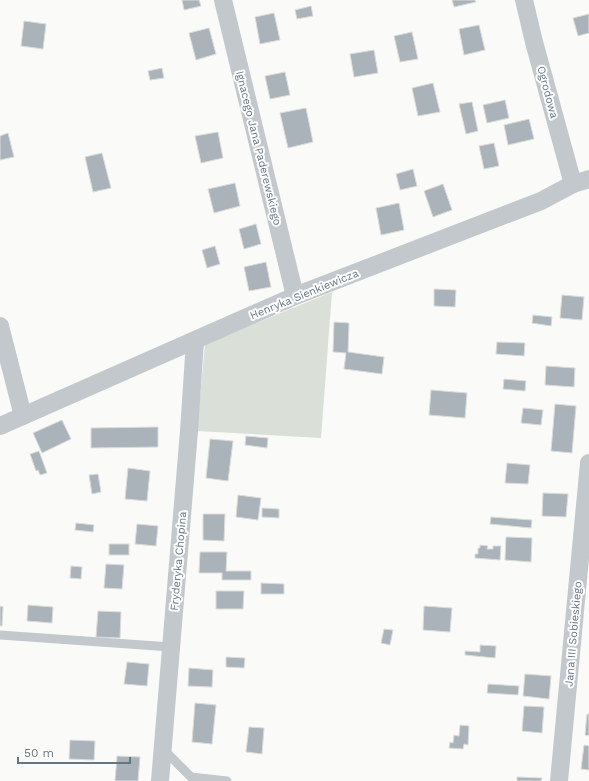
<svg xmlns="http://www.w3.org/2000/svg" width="589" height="781" viewBox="0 0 589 781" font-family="'Work Sans',sans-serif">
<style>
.green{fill:#dadfd7}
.building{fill:#aab3b9;stroke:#dcdcda}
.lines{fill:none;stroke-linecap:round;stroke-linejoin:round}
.service{stroke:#c3c8cc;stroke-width:9}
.minor{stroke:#c3c8cc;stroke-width:18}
.labels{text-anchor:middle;stroke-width:4;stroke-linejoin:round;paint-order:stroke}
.street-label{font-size:11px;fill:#657683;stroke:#fff}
</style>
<rect width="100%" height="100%" fill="#fafaf8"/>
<polygon class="green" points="332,292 321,438 197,431 205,344"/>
<g class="building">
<polygon points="182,0 199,0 201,6 184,10"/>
<polygon points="452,0 475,0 476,2 454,7"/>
<polygon points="311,6 313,16 297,19 295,10"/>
<polygon points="274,13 280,40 260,44 255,17"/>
<polygon points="589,14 589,33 578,36 573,18"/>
<polygon points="24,21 46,24 43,49 21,46"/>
<polygon points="479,25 485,50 464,55 459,29"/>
<polygon points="209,28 216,54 196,60 189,33"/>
<polygon points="412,32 418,59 400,62 394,36"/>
<polygon points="374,50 378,73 354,77 350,54"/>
<polygon points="162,68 164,78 150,80 148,71"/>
<polygon points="285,72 290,95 270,99 265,76"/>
<polygon points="433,83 440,112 418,116 412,88"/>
<polygon points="505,100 509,118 487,123 483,105"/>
<polygon points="472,102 478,131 466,134 459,104"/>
<polygon points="306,108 313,142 288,148 280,113"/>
<polygon points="529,119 534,139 508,145 504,125"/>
<polygon points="218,132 223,158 201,163 195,136"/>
<polygon points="8,133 14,157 0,160 0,136"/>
<polygon points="494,143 499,166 484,169 479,146"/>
<polygon points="102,153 111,188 93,192 85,157"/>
<polygon points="413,169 417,186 400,190 396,174"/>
<polygon points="235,183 240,206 214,213 208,189"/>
<polygon points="443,184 452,210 433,217 424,191"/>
<polygon points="399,203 404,230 381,235 376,208"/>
<polygon points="256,224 261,244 244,249 239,229"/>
<polygon points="215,246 220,264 207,268 202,250"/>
<polygon points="266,262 271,287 249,291 244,267"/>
<polygon points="434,289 456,290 455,307 434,306"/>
<polygon points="562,295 584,297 582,320 560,318"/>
<polygon points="533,315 552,317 551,326 532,323"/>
<polygon points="334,322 349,323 348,352 384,357 382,374 344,369 346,353 333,352"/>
<polygon points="497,342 525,343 524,356 496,354"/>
<polygon points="546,366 575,368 574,387 545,385"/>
<polygon points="504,379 526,381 525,391 503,389"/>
<polygon points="431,390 467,393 465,418 429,415"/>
<polygon points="555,404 576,406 572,453 551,451"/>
<polygon points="523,408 543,410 541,425 521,423"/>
<polygon points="62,420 71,439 42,453 33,433"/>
<polygon points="158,427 158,447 91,448 91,428"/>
<polygon points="246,436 268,438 267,448 245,445"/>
<polygon points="210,439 233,441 228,481 206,478"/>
<polygon points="39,451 47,473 40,475 38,470 36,471 30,454"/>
<polygon points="507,463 530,465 528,484 505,483"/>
<polygon points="128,468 150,471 147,501 125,499"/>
<polygon points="98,474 101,492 92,494 89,475"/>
<polygon points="543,493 568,494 566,517 542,516"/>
<polygon points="238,495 261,498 258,520 236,517"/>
<polygon points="262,508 279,509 279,518 262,517"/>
<polygon points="203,514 225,514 224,541 203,540"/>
<polygon points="491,517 532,520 531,528 490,524"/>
<polygon points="76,523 94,525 93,532 75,530"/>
<polygon points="137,524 158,526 156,546 135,544"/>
<polygon points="506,537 532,538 531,562 505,560"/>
<rect x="109" y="544" width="20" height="11"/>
<polygon points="480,545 488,546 487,549 493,549 493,546 501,546 500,560 475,558 475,554 478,554 478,548 480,548"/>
<polygon points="200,552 227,552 226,571 251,571 251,580 222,580 222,573 199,573"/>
<polygon points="106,564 124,565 122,589 104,588"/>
<polygon points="71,566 82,567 81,579 70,578"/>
<polygon points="261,583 284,584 284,594 261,594"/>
<polygon points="216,591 244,591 243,609 216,609"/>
<polygon points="28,605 53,607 52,623 27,621"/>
<polygon points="0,606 3,607 2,626 0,626"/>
<polygon points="424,606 452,608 450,632 423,630"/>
<polygon points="98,611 121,612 120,638 96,637"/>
<polygon points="384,629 393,630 390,645 381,643"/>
<polygon points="480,645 496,646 495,658 465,655 465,651 480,652"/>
<polygon points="226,657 245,658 244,668 226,667"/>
<polygon points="127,662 149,664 147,686 124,684"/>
<polygon points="189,668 213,670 212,687 188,686"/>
<polygon points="525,674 551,676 549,699 523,696"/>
<polygon points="488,684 519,686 518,695 487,693"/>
<polygon points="195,703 216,705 212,744 192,742"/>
<polygon points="524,706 544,707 542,733 522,731"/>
<polygon points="587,714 589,714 589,736 585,735"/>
<polygon points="460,725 469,726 468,745 464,744 463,749 449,748 450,742 453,743 454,735 459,736"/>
<polygon points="249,727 264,728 262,754 246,752"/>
<polygon points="70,740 95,741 94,760 69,759"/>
<polygon points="584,745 589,746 589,770 581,769"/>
<polygon points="117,756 140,757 138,781 115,781"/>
<polygon points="517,777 542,778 541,781 517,781"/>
</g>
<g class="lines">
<g class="service">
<polyline points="0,635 171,647"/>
<polyline points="163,749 191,777 227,781"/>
</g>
<g class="minor">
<polyline points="223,0 295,296"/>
<polyline points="524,0 534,42 573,184"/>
<polyline points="0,326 23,416"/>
<polyline points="0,426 295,296 541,201 573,184 589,179"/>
<polyline points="160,781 189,431 195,341"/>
<polyline points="559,781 589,463"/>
</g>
</g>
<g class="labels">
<g class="street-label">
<text transform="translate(548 92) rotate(75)" y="4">Ogrodowa</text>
<text transform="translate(259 148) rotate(76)" y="4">Ignacego Jana Paderewskiego</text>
<text transform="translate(304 294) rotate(-22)" y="4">Henryka Sienkiewicza</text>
<text transform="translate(178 561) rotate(-85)" y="4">Fryderyka Chopina</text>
<text transform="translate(573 634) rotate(-85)" y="4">Jana III Sobieskiego</text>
</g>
</g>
<path d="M18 757v6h112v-6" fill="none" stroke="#657683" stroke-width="2"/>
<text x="24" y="757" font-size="12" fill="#657683" stroke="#ffffff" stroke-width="3" paint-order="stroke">50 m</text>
</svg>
